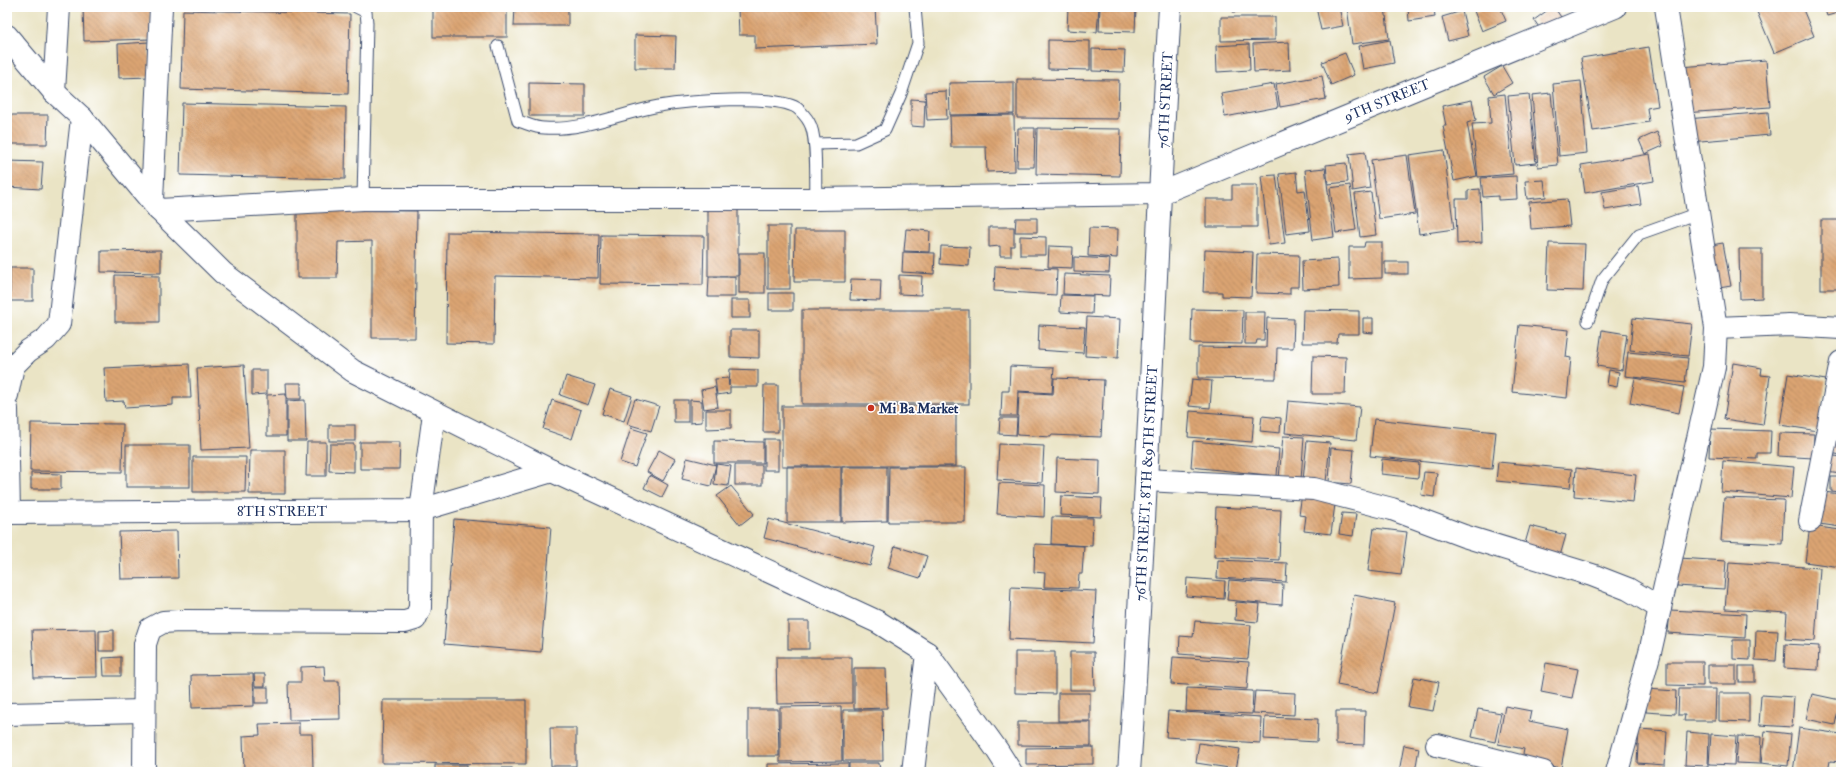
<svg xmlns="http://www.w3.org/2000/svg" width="1848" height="779" viewBox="0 0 1848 779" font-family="'IM FELL Double Pica',serif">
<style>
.building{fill:url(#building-back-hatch)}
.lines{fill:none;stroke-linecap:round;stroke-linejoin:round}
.service-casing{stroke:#3a4a6d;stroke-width:13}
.minor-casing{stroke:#3a4a6d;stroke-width:24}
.tertiary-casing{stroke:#3a4a6d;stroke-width:24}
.service{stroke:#fff;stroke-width:11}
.minor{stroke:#fff;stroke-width:22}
.tertiary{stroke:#fff;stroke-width:22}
.poi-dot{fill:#c8321e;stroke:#fff;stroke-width:1.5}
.labels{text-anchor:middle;stroke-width:3.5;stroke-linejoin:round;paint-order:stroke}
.street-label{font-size:14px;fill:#1b2f5e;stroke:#fff}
.poi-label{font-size:14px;font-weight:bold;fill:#1b2f5e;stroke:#fff;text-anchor:start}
</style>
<defs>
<pattern id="building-back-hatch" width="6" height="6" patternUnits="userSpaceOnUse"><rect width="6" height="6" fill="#dba472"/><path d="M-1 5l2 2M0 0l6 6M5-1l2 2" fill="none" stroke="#b18661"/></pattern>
</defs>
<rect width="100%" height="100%" fill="#fff"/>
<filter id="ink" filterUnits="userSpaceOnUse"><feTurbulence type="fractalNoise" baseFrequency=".025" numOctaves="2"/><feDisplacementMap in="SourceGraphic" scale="8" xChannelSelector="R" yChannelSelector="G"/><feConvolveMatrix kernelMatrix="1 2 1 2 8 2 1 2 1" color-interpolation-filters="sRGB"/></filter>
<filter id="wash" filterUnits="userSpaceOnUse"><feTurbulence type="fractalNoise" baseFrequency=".012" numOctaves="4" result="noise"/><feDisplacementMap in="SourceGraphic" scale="16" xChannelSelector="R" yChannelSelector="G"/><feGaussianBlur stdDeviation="0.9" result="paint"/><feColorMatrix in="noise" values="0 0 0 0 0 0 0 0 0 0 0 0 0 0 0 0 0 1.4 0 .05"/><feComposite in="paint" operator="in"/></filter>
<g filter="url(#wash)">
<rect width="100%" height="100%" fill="#eae4c5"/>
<g id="blocks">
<g class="building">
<polygon points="83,7 150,7 151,39 84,41"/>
<rect x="433" y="7" width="74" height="30"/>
<polygon points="515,7 568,7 568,26 514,26"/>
<polygon points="753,7 875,7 877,44 755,49 755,35 739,35 738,9"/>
<polygon points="1068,7 1099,7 1097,32 1067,30"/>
<polygon points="1100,7 1136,7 1135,32 1099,31"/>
<polygon points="1233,7 1273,7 1273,10 1233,12"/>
<polygon points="1316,7 1339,7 1343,26 1321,30"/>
<polygon points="1347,7 1385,7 1389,39 1352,44"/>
<polygon points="1408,7 1434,7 1435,17 1409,21"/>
<polygon points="1484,7 1500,7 1506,21 1482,31 1474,11"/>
<polygon points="1552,7 1554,7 1563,20 1543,33 1534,20"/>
<polygon points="1755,7 1802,7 1814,36 1774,53"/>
<polygon points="1824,7 1841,7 1841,12 1827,16"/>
<polygon points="183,10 350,14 348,94 181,89"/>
<polygon points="1462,11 1468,36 1448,41 1442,17"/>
<polygon points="1221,17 1275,17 1275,40 1221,41"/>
<polygon points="635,35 676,36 675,68 635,68"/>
<polygon points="1048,40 1090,41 1090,70 1048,69"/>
<polygon points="1390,40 1394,63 1363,69 1359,46"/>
<polygon points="149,42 150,77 119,78 118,44"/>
<polygon points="1289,42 1290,70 1254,72 1253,44"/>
<polygon points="1249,44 1250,70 1217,72 1216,46"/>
<polygon points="1649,47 1658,106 1647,108 1649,122 1593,131 1581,58"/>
<polygon points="1092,49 1125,50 1124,72 1092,71"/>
<polygon points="1345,53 1354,75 1331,85 1322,62"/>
<polygon points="1766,60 1770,107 1684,113 1681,67"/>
<polygon points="1502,66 1512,83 1494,94 1484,77"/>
<polygon points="1322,76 1326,99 1280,107 1276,84"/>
<polygon points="1017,79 1119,80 1118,119 1017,118"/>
<polygon points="1581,81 1587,153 1559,156 1553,84"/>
<polygon points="1014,82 1014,114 950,115 949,83"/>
<polygon points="529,83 585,84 585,116 529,116"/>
<polygon points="1274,84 1278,107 1225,117 1221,93"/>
<polygon points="946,91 947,119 927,120 925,92"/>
<polygon points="1551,93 1558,165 1538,167 1532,95"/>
<polygon points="1505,94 1513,174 1478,177 1472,124 1491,123 1489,96"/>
<polygon points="1529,94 1536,163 1515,165 1508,96"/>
<polygon points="911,99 925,100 924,127 911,126"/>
<polygon points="1472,100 1476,120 1467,123 1477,176 1454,181 1443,126 1446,126 1442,106"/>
<polygon points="182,103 346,107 345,179 180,175"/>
<polygon points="1768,112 1770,135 1689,142 1687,119"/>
<polygon points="7,115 48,115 47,144 7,144"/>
<polygon points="1014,115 1015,171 987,172 986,147 951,147 950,116"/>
<polygon points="1018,128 1035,128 1034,167 1017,167"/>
<polygon points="1037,128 1121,129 1120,176 1036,174"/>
<polygon points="1657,132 1663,146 1645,154 1639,140"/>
<polygon points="1444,150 1454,229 1419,234 1409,155"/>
<polygon points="1365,152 1370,188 1353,191 1349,154"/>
<polygon points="1650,154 1654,181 1585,193 1581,165"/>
<polygon points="1407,155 1415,214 1379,219 1371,160"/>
<polygon points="7,161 43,162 41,189 7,187"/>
<polygon points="1346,163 1348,182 1328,184 1326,165"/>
<polygon points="1325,168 1334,237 1313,240 1305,170"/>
<polygon points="1296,172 1298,191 1305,190 1310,231 1286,234 1279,174"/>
<polygon points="1276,175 1285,243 1269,245 1261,176"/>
<polygon points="1516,176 1517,199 1498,200 1498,196 1483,197 1481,178"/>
<polygon points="1544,180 1546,197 1527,199 1525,181"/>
<polygon points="1232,185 1257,185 1257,227 1206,227 1206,199 1232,199"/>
<polygon points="1350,185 1356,230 1336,233 1330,188"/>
<polygon points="1638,186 1641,204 1605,210 1602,192"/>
<polygon points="1480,189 1482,242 1457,244 1456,199 1468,199 1468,190"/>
<polygon points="1371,192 1376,235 1360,237 1355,194"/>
<polygon points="1567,199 1570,226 1531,229 1529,202"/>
<polygon points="297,210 417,211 415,338 372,338 372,241 338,242 337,278 297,278"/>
<rect x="708" y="210" width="30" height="66"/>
<polygon points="1016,218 1037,218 1037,232 1015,232"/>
<rect x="1821" y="220" width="20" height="69"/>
<rect x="768" y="226" width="22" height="63"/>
<polygon points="989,227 1014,227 1014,246 1011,246 1011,256 1000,256 1000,246 989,247"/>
<polygon points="1089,228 1118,229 1117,258 1088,256"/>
<polygon points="906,229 930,231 929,252 904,251"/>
<polygon points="795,230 845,230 845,282 794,282"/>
<polygon points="447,232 599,234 598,278 495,276 494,344 446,343"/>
<polygon points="601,235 704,236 703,285 600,284"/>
<polygon points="1020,236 1046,237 1046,255 1020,255"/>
<polygon points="1365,242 1382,242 1382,278 1349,279 1349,247 1364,247"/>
<polygon points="1549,243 1585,244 1583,291 1547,290"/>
<polygon points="1723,243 1731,286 1713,289 1705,246"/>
<polygon points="941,246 970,247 969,266 940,264"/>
<polygon points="1049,246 1073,247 1072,268 1048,267"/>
<polygon points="1739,249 1762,249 1762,298 1740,299"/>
<polygon points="161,250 161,273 101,272 101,251"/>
<polygon points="1205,250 1253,252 1251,297 1222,296 1222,292 1203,292"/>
<polygon points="903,252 935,253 934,274 902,272"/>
<rect x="739" y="253" width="26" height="40"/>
<polygon points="1257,254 1299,255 1298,287 1290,287 1290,294 1256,293"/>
<polygon points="1074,257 1110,259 1109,273 1074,272"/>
<polygon points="1338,259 1339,287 1303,289 1302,261"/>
<rect x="1385" y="262" width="23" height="12"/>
<polygon points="995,266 1057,269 1056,295 994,291"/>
<rect x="10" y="268" width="23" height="33"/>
<polygon points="1064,274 1110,276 1109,296 1063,294"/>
<polygon points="115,275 159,276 159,322 115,322"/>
<polygon points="899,275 922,276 921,295 899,294"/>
<polygon points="709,277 735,277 735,297 708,297"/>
<polygon points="851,279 881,280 880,301 850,300"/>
<rect x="769" y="293" width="24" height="17"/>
<polygon points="1061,295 1093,296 1092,314 1060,312"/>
<rect x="731" y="300" width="19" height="18"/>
<polygon points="1192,309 1243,310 1242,344 1191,343"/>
<rect x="802" y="310" width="167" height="94"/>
<polygon points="1303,310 1359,311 1359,334 1338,334 1337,343 1302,343"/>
<polygon points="1245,312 1265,312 1264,340 1257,340 1256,344 1245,344"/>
<polygon points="1087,317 1120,319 1118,358 1085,356"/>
<polygon points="1267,318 1294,319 1293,348 1277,348 1276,379 1198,378 1198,347 1266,348"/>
<polygon points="1363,318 1373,318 1373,333 1363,332"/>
<polygon points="1633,318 1692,324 1688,356 1630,350"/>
<polygon points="1039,325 1085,327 1083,353 1038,350"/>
<polygon points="1519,325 1569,330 1566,357 1571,358 1567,398 1512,392"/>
<polygon points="730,330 759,330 759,358 730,357"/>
<polygon points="1602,330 1627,334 1622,370 1597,366"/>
<polygon points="1628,352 1688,358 1685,383 1625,376"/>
<polygon points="1313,356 1346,357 1345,394 1312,394"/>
<polygon points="1733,363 1762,368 1761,375 1770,376 1763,425 1724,419"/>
<polygon points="189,364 191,398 173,398 173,405 125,408 124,401 106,402 104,368"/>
<polygon points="244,365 249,448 201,450 197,368"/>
<polygon points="1010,366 1054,368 1052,393 1018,391 1017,416 1001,416 1002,391 1009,391"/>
<polygon points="730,369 758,370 758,387 730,387 730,393 717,395 715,379 728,378 729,386"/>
<polygon points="252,370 267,370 267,394 252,395"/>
<polygon points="1609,370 1619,372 1617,387 1607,385"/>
<polygon points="1788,374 1826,380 1818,431 1780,425"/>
<polygon points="566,376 595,385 588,405 560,395"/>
<polygon points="1054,378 1104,380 1101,437 1051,435 1051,437 1017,435 1019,392 1053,394"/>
<polygon points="1635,378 1684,387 1679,413 1630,403"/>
<polygon points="1192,379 1212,381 1210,408 1189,406"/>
<polygon points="286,383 301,383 301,399 287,399"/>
<polygon points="764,385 778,385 778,432 763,432"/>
<polygon points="715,387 718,407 704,409 701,390"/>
<polygon points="610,389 632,396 624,421 602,414"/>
<polygon points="286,394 286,436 267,436 267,395"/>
<polygon points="635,399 659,406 651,431 627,424"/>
<polygon points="305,400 306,441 287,441 287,401"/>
<polygon points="552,400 581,410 572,439 543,429"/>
<rect x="674" y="400" width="14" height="22"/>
<polygon points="690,400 702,401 702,422 690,423"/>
<polygon points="1288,401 1360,407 1356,440 1285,433"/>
<rect x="782" y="406" width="174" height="60"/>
<polygon points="706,410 731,410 731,428 706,429"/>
<polygon points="1190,411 1254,416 1252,442 1188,437"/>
<polygon points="1262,416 1281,418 1280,433 1260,431"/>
<polygon points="1000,418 1017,418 1016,435 999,434"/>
<polygon points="1374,419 1496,432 1492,469 1370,456"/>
<polygon points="31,423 123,424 122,472 30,471"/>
<rect x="329" y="425" width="26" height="16"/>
<polygon points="631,428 647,433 635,467 620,462"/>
<polygon points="1710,429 1771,431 1770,453 1757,453 1757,459 1709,457"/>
<polygon points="1833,431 1841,432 1841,455 1830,453"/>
<polygon points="1779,433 1814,434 1813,458 1778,456"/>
<polygon points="1283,436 1304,437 1301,480 1279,478"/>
<rect x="764" y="439" width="14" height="31"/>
<polygon points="714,441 763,442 763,463 714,463"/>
<polygon points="1193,441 1279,449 1277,476 1191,467"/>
<polygon points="1307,441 1330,443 1326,482 1303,480"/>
<polygon points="307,442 326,442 326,476 306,476"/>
<polygon points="360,442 400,442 399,469 360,469"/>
<polygon points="330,444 354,444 354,472 329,471"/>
<polygon points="999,444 1044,446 1042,483 997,480"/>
<rect x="126" y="445" width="64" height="42"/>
<polygon points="1331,448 1354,450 1351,484 1329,482"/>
<polygon points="250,450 285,450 285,494 249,494"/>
<polygon points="659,450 675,459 663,481 647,472"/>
<polygon points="1828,455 1841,457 1841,474 1826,472"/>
<polygon points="193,457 246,457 245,492 193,492"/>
<polygon points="687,458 716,465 711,486 682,479"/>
<polygon points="1057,458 1100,460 1099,494 1056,492"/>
<polygon points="1382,459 1419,463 1418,478 1381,474"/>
<polygon points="1723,461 1794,467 1791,498 1721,492"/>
<polygon points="1498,462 1572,469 1570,488 1496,481"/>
<polygon points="716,464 731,466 728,486 714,484"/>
<rect x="735" y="465" width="27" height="20"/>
<rect x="787" y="467" width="54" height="55"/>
<polygon points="842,467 887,467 887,521 842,522"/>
<polygon points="889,467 966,467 965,522 888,522"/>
<polygon points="1576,468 1636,475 1633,502 1574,496"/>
<polygon points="1424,472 1437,473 1434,497 1421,495"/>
<polygon points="31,473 61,474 61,489 31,489"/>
<polygon points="650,475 668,485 662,497 644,488"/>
<polygon points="1831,477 1841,477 1841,492 1831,491"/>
<polygon points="999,483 1045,485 1044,517 997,514"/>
<polygon points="731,486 754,514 740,525 717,496"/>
<polygon points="1823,492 1841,494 1841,527 1819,524"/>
<polygon points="1302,493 1336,497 1331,534 1304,531 1306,516 1299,515"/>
<polygon points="1061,496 1102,498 1101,517 1060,515"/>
<polygon points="1724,498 1784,500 1782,544 1721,541"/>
<polygon points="1216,507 1281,510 1279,560 1214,557"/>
<polygon points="1342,513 1356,514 1353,536 1339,534"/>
<polygon points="1052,517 1093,518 1092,546 1051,544"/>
<polygon points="454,519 551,527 541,652 444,644"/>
<polygon points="769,519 875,547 870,566 764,538"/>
<polygon points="1530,526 1566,535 1560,556 1524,547"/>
<polygon points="1810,526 1841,530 1841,567 1805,562"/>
<polygon points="1374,528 1407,532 1401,575 1368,571"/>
<polygon points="177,531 178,578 121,579 119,532"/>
<polygon points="1035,544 1084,546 1082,574 1079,574 1078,588 1044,587 1045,573 1034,572"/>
<polygon points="895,546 927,556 920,578 888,568"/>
<polygon points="1679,558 1726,561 1724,589 1677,586"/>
<polygon points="1218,560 1287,563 1286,582 1217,578"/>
<polygon points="1729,562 1820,568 1815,641 1785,639 1787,613 1725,609"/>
<polygon points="1187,578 1225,581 1224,599 1186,596"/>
<polygon points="1229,580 1283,584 1282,605 1227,600"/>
<polygon points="1011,587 1096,591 1093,643 1009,639"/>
<polygon points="1354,595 1395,603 1378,693 1337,685"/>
<polygon points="1236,602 1260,604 1258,622 1235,620"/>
<polygon points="1670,610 1746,614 1745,638 1668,633"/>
<rect x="788" y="621" width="21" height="28"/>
<polygon points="1195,621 1251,625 1248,659 1179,654 1180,636 1193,637"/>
<polygon points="96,629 97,677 34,678 32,630"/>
<polygon points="114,630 114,651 99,651 99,631"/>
<polygon points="1756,630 1778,631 1776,661 1755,660"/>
<polygon points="1733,640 1750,640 1750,660 1733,659"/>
<polygon points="1785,644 1819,646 1818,670 1784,668"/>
<polygon points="1015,652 1055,652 1055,694 1015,693"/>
<polygon points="1070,652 1094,652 1095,690 1070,690"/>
<polygon points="121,657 121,676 104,676 103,658"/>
<polygon points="776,657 852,657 852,703 777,704"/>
<polygon points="1173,657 1249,662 1247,689 1171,684"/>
<polygon points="1667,662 1703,662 1703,686 1667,685"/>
<polygon points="1546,663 1578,669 1572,698 1541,692"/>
<rect x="1708" y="665" width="28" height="19"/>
<polygon points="324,666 325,681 339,681 340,719 289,720 288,682 301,682 301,667"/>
<rect x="1739" y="666" width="16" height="16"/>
<polygon points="854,668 886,668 887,708 854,709"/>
<polygon points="253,674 254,706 192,708 191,675"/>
<polygon points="254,674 265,674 265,686 255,686"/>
<polygon points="1414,677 1439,682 1433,711 1408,707"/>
<rect x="255" y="687" width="13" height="16"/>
<polygon points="1187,688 1253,691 1252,714 1186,711"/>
<polygon points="1647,689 1676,691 1675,714 1646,712"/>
<polygon points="1679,689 1716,689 1715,721 1684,721 1685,715 1678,715"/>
<polygon points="1255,691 1295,693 1294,715 1253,713"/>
<rect x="1058" y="693" width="32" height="28"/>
<polygon points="1719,693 1749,693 1749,722 1719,721"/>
<polygon points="1812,694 1840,700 1835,725 1806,719"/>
<polygon points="1761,695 1794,697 1792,727 1759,725"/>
<polygon points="383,700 526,700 526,764 382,763"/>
<polygon points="841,706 842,761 780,762 780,707"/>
<polygon points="1505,706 1531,711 1529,721 1568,729 1561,768 1522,760 1524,749 1498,744"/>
<polygon points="748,709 778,709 779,756 748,756"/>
<polygon points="1478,709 1501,713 1495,742 1472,737"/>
<polygon points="843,710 882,710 883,761 843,761"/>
<polygon points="1168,711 1261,717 1260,743 1166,737"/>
<polygon points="1336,711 1365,711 1364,745 1336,744"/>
<polygon points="1265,717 1318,719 1317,742 1264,739"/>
<polygon points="1018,722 1091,722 1091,746 1018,745"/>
<polygon points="299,723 299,734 312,734 313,768 299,769 299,772 260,772 260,770 244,770 243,736 260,735 259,724"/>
<polygon points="550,728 576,728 576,766 551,766"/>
<polygon points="1799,728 1841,734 1841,762 1830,761 1828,772 1793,772"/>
<polygon points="1639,729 1667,731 1665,765 1637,763"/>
<polygon points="1765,731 1791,734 1788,766 1761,763"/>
<polygon points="1687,732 1709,734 1708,766 1685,765"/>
<polygon points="1711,734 1736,736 1734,765 1709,764"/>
<polygon points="1738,736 1761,737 1760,764 1736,763"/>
<polygon points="1199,743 1240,749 1236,769 1196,763"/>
<polygon points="1404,745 1419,748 1415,772 1399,772"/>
<polygon points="1093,747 1093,764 1026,765 1026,748"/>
<polygon points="848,763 848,772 768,772 768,764"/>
<polygon points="849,763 879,763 880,772 849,772"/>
<rect x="435" y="765" width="32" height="7"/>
<rect x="483" y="768" width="29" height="4"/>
<rect x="1037" y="768" width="58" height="4"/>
</g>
</g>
</g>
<g filter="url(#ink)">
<use href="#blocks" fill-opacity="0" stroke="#3a4a6d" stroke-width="1"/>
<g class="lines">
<g class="service-casing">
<g id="service">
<polyline points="356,7 366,12 367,23 363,199"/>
<path d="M498,46L518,121C526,123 535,128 544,128C583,131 621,113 659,106C687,101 774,94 797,108C801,111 807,118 809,122C818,136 815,181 816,199"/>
<polyline points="815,144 856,143 885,130 901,94 918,43 915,7"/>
<polyline points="1588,321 1602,280 1639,234 1698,213"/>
</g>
</g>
<g class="minor-casing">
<g id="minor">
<polyline points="7,36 54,92 82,118 159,210 223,273 353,371 552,471 878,622 927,653 997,750 1011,772"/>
<polyline points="54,92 59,7"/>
<polyline points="152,200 161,7"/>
<polyline points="159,210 363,199 816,199 1159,194 1615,7"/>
<polyline points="1716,328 1789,325 1841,328"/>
<polyline points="7,395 13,366 28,351 46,339 59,324 82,118"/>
<polyline points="7,409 9,513"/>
<polyline points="1146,480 1314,489 1392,509 1464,536 1592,575 1628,589 1660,608"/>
<polyline points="7,513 421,510 552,471"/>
<polyline points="1810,521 1841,362"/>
<polyline points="7,714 144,711"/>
<polyline points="1437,745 1543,772"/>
<polyline points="144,772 145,644 150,629 163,622 179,621 405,622 415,619 420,608 421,510 434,413"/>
<polyline points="913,772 927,653"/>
<polyline points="1617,772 1651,648 1714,367 1716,328 1666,7"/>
</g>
</g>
<g class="tertiary-casing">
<path id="tertiary" d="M1129,772C1147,517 1155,262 1170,7"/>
</g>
<use href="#service" class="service"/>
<use href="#minor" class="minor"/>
<use href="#tertiary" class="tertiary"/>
</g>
</g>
<circle class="poi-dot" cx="871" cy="408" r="4"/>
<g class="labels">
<g class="street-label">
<text transform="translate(1165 100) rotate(-87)" y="5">76TH STREET</text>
<text transform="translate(1387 100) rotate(-22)" y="5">9TH STREET</text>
<text transform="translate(1146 483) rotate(-87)" y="5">76TH STREET, 8TH &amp;9TH STREET</text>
<text x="282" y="516">8TH STREET</text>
</g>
<g class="poi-label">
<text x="879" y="413">Mi Ba Market</text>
</g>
</g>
<rect width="1848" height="779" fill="none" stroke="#fff" stroke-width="24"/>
</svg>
